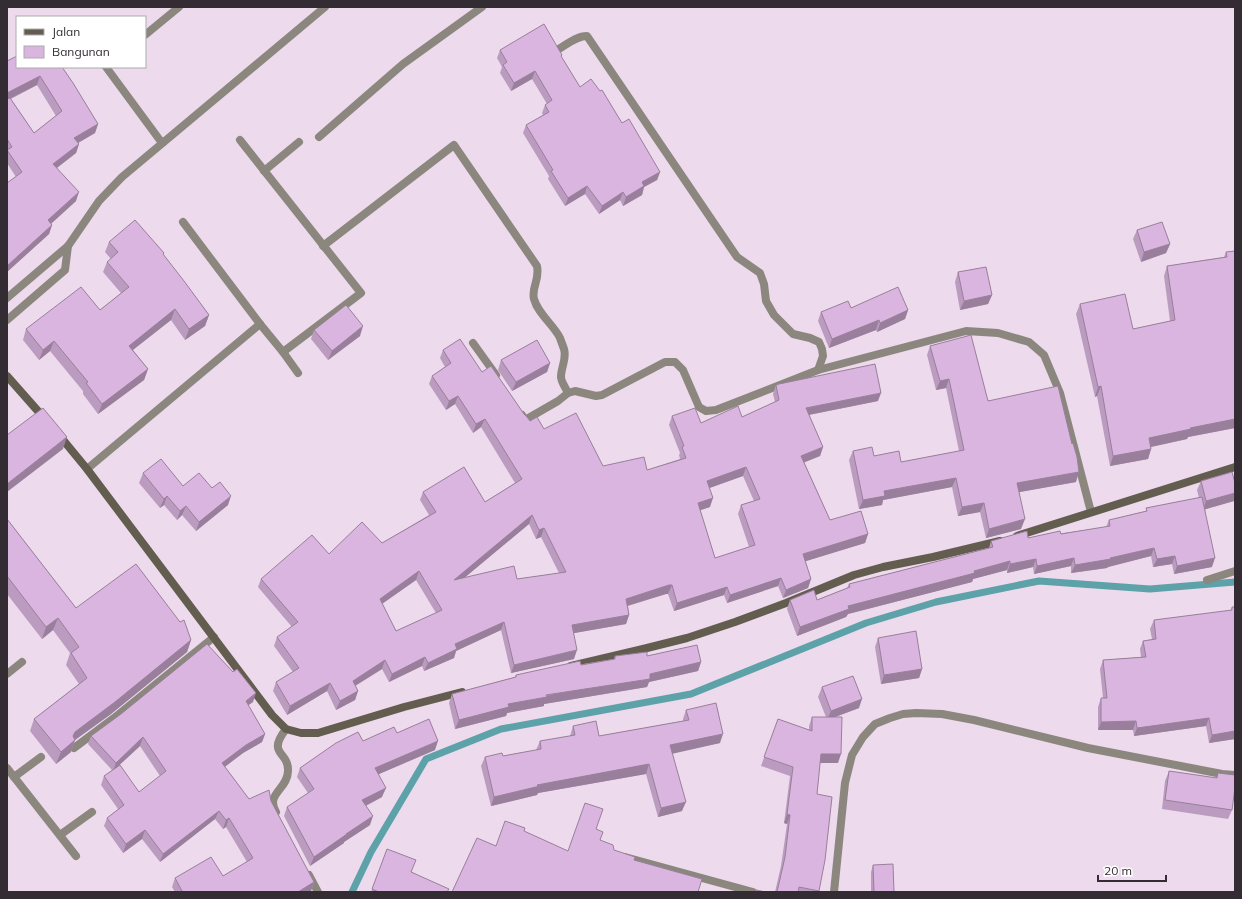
<svg xmlns="http://www.w3.org/2000/svg" width="1242" height="899" viewBox="0 0 1242 899" font-family="Mulish,sans-serif">
<style>
.lines{fill:none;stroke-linecap:round;stroke-linejoin:round}
.stream{stroke:#5da2a9;stroke-width:7}
.lane{stroke:#8c877e;stroke-width:8}
.street{stroke:#8c877e;stroke-width:8}
.secondary{stroke:#635d50;stroke-width:8}
.wall{fill:#bb9cc0;fill-rule:evenodd}
.shaded-wall{fill:#997f9c}
.building{fill:#dab5df;stroke:#997f9c;fill-rule:evenodd}
</style>
<rect width="100%" height="100%" fill="#eddaec"/>
<g class="lines">
<polyline class="stream" points="352,892 371,852 426,759 501,729 691,694 866,623 936,602 1039,581 1150,589 1235,582"/>
<g class="lane">
<polyline points="7,674 22,662"/>
<polyline points="7,768 76,856"/>
<polyline points="14,777 41,757"/>
<polyline points="60,835 92,812"/>
</g>
<g class="street">
<polyline points="145,35 179,7"/>
<path d="M557,50C566,45 576,36 587,36L737,257L760,273L764,284L766,301L774,315L793,334L810,338L819,342L822,349L823,356L818,370"/>
<polyline points="106,67 162,143"/>
<polyline points="319,137 403,64 482,7"/>
<polyline points="264,171 299,142"/>
<polyline points="183,222 260,324"/>
<path d="M323,246L454,145L537,266C540,281 531,287 534,299C538,314 553,324 560,338C561,341 563,346 564,349C567,359 561,367 561,377C561,382 566,388 568,393"/>
<polyline points="7,298 68,246 99,201 122,177 325,7"/>
<polyline points="7,320 65,270 68,246"/>
<polyline points="473,343 496,375"/>
<polyline points="283,352 298,373"/>
<polyline points="522,415 525,420 558,401 568,393 575,391 596,396 602,395 665,362 675,362 683,370 699,407 706,411 716,410 818,370 966,331 998,333 1029,342 1044,355 1060,393 1091,512"/>
<polyline points="87,469 260,324 283,352 361,293 240,140"/>
<polyline points="1207,580 1235,571"/>
<polyline points="74,748 114,718 214,637"/>
<path d="M276,812C265,794 288,789 288,771C289,751 266,755 286,729"/>
<polyline points="625,857 753,892"/>
<polyline points="309,875 318,892"/>
<polyline points="834,892 845,783 852,755 863,737 875,724 890,718 903,714 916,713 942,714 974,720 1088,748 1222,774 1235,775"/>
</g>
<g class="secondary">
<polyline points="7,376 45,419"/>
<polyline points="59,435 87,469 272,715 286,729 301,733 318,733 404,707 462,692"/>
<polyline points="1017,536 1235,467"/>
<polyline points="571,666 643,649 687,638 735,622 786,603 854,575 883,567 933,557 1000,541"/>
</g>
</g>
<g class="wall">
<polygon points="500,50 562,55 561,57 580,87 622,123 660,172 657,180 644,187 642,195 623,206 620,200 599,214 585,194 565,206 548,179 549,176 523,133 526,125 543,115 542,113 545,105 547,104 532,79 511,91 500,73 502,67 497,58"/>
<path d="M7,61L62,67L98,124L95,133L78,143L79,144L76,153L57,168L76,201L51,224L52,225L49,234L7,272V183L16,177L7,163ZM37,85L56,116L34,133L11,99Z"/>
<polygon points="1137,230 1170,244 1166,253 1141,262 1133,239"/>
<polygon points="109,242 163,255 209,315 205,326 185,340 171,320 133,350 148,369 144,380 98,414 83,394 83,391 50,351 39,360 23,340 26,329 100,310 121,293 103,272 107,262 111,259 105,252"/>
<polygon points="1235,251 1235,428 1188,437 1187,439 1151,447 1151,449 1148,459 1110,466 1097,396 1095,397 1076,314 1080,304 1133,329 1170,321 1164,276 1167,266 1224,257 1226,252"/>
<polygon points="958,272 992,295 988,304 960,310 955,282"/>
<polygon points="851,308 908,310 905,319 877,332 876,330 829,348 818,321 821,312"/>
<polygon points="314,330 360,336 328,360 311,339"/>
<polygon points="930,346 988,401 1076,482 1019,492 1021,529 986,538 980,512 958,516 952,487 883,500 882,505 859,509 849,460 853,451 901,462 959,451 946,388 936,390 927,355"/>
<path d="M443,350L482,372L530,421L544,429L603,466L647,470L680,459L679,455L680,453L669,425L672,416L701,423L742,417L775,402L773,394L776,385L878,401L809,415L823,447L820,456L804,462L830,520L868,534L865,543L805,561L811,579L808,588L783,598L778,586L727,603L724,595L674,611L668,594H666L628,606L629,615L626,624L574,633V659L511,673L501,630L456,651L454,658L424,671L422,666L389,682L382,669L355,686L358,691L355,700L336,710L327,691L287,715L273,691L276,682L293,672L274,646L277,637L292,627L258,587L261,579L329,554L382,543L429,515L420,500L423,492L485,502L515,483L481,427L473,433L455,404L446,410L429,384L432,376L445,367L440,358ZM743,476L754,501L741,505L738,514L749,547L715,558L700,510L710,507L709,488ZM529,524L536,539L541,537L559,573L517,579L464,578ZM416,580L436,613L396,631L382,604Z"/>
<polygon points="501,360 550,363 547,372 512,391 498,370"/>
<polygon points="143,473 183,486 212,488 228,505 196,531 182,515 177,520 164,505 160,508 139,483"/>
<polygon points="1201,481 1234,501 1205,509 1212,567 1174,574 1172,564 1153,567 1151,556 1108,567 1107,568 1071,573 1071,566 1034,574 1033,567 1007,573 1007,570 973,579 972,582 848,614 846,617 797,636 787,609 790,600 817,600 847,588 849,584 989,548 991,541 1028,538 1106,527 1109,520 1146,511 1146,508 1199,498 1197,490"/>
<polygon points="7,519 76,608 191,640 187,652 111,714 75,740 71,752 56,764 30,731 34,719 79,684 66,665 70,653 53,630 42,639 7,594"/>
<polygon points="1232,607 1235,607 1235,739 1209,743 1206,726 1134,736 1133,730 1098,730 1098,707 1101,698 1103,698 1100,669 1103,660 1141,657 1140,649 1143,641 1152,639 1150,629 1154,620 1230,611"/>
<polygon points="878,638 922,669 919,678 881,684 875,647"/>
<polygon points="615,656 647,656 701,662 698,671 649,682 647,687 544,704 544,706 507,713 506,716 455,729 449,703 452,694 515,677 516,675 614,659"/>
<polygon points="822,687 859,708 835,717 838,763 820,763 817,794 819,891 818,892 775,892 781,866 787,824 784,823 790,776 761,766 778,719 809,730 809,726 812,717 826,717 818,697"/>
<path d="M253,702L248,705L265,734L262,742L243,753L225,767L249,799L271,801L314,882L311,891L310,892H175L172,887L175,878L223,876L247,862L226,827L223,829L215,819L160,862L142,839L123,853L104,826L107,818L118,809L101,785L104,776L112,770L88,744L91,736ZM140,746L160,776L139,792L118,766Z"/>
<polygon points="686,710 720,743 672,753 682,811 658,817 646,774 538,793 537,795 491,806 481,766 485,757 503,756 536,750 540,741 570,736 573,726 599,736 683,721 683,719"/>
<polygon points="397,733 435,750 379,774 382,797 366,806 370,825 344,842 344,843 310,866 284,816 287,807 308,793 297,777 300,768 363,741"/>
<polygon points="1169,771 1216,778 1218,773 1232,810 1228,819 1162,809 1165,781"/>
<polygon points="387,849 412,872 448,892 371,892"/>
<polygon points="873,865 894,892 871,892 871,872"/>
</g>
<g class="shaded-wall">
<polygon points="535,71 532,79 511,91 514,83"/>
<polygon points="40,76 37,85 7,100 7,93"/>
<polygon points="98,124 95,133 71,147 74,138"/>
<polygon points="79,144 76,153 50,173 53,164"/>
<polygon points="660,172 657,180 644,187 642,195 623,206 626,197 642,182"/>
<polygon points="587,186 585,194 565,206 568,198"/>
<polygon points="79,192 76,201 45,229 48,220"/>
<polygon points="623,192 620,200 599,214 602,206"/>
<polygon points="52,225 49,234 7,272 7,266"/>
<polygon points="1170,244 1166,253 1141,262 1144,252"/>
<polygon points="992,295 988,304 960,310 964,301"/>
<polygon points="175,309 171,320 125,356 129,346"/>
<polygon points="908,310 905,319 877,332 880,323"/>
<polygon points="209,315 205,326 185,340 189,329"/>
<polygon points="879,320 876,330 829,348 832,339"/>
<polygon points="363,326 360,336 328,360 332,351"/>
<polygon points="54,341 50,351 39,360 43,350"/>
<polygon points="550,363 547,372 512,391 516,382"/>
<polygon points="148,369 144,380 98,414 102,404"/>
<polygon points="949,379 946,388 936,390 940,381"/>
<polygon points="1101,386 1097,396 1095,397 1098,387"/>
<polygon points="881,393 878,401 803,416 806,408"/>
<polygon points="458,396 455,404 446,410 449,401"/>
<polygon points="485,419 481,427 473,433 476,424"/>
<polygon points="1235,419 1235,428 1188,437 1187,439 1146,448 1149,438 1190,428"/>
<polygon points="67,437 63,449 7,492 7,484"/>
<polygon points="823,447 820,456 798,465 801,456"/>
<polygon points="1151,449 1148,459 1110,466 1113,456"/>
<polygon points="746,467 743,476 704,490 707,481"/>
<polygon points="1079,472 1076,482 1014,493 1017,483"/>
<polygon points="956,478 952,487 883,500 882,505 859,509 863,500 884,491"/>
<polygon points="1235,493 1235,499 1234,501 1203,510 1206,501"/>
<polygon points="167,496 164,505 160,508 164,499"/>
<polygon points="231,496 228,505 196,531 199,522"/>
<polygon points="713,498 710,507 695,512 698,503"/>
<polygon points="984,503 980,512 958,516 962,507"/>
<polygon points="186,506 182,515 177,520 180,511"/>
<polygon points="532,515 529,524 451,589 454,580"/>
<polygon points="1025,519 1021,529 986,538 989,529"/>
<polygon points="544,528 541,537 536,539 539,530"/>
<polygon points="868,534 865,543 800,563 803,554"/>
<polygon points="1154,548 1151,556 1108,567 1107,568 1071,573 1075,565 1110,558"/>
<polygon points="1175,556 1172,564 1153,567 1157,559"/>
<polygon points="1074,558 1071,566 1034,574 1037,566"/>
<polygon points="1215,558 1212,567 1174,574 1177,566"/>
<polygon points="1036,559 1033,567 1007,573 1010,564"/>
<polygon points="1010,561 1007,570 973,579 972,582 848,614 846,617 797,636 800,627 848,606"/>
<polygon points="419,571 416,580 376,608 380,599"/>
<polygon points="781,578 778,586 727,603 730,595"/>
<polygon points="811,579 808,588 783,598 786,590"/>
<polygon points="669,585 672,585 668,594 666,594 623,607 626,599"/>
<polygon points="727,587 724,595 674,611 677,603"/>
<polygon points="629,615 626,624 569,634 572,625"/>
<polygon points="58,618 53,630 42,639 46,627"/>
<polygon points="504,622 501,630 456,651 454,658 424,671 428,663 455,644"/>
<polygon points="191,640 187,652 111,714 75,740 71,752 56,764 61,752 75,732"/>
<polygon points="577,650 574,659 511,673 514,665"/>
<polygon points="425,657 422,666 389,682 392,674"/>
<polygon points="385,660 382,669 350,689 353,681"/>
<polygon points="701,662 698,671 649,682 647,687 544,704 544,706 507,713 506,716 455,729 459,720 508,704 650,674"/>
<polygon points="922,669 919,678 881,684 884,675"/>
<polygon points="330,683 327,691 287,715 290,706"/>
<polygon points="358,691 355,700 336,710 340,701"/>
<polygon points="256,693 253,702 243,709 246,701"/>
<polygon points="862,699 859,708 827,720 831,711"/>
<polygon points="1209,718 1206,726 1134,736 1137,728"/>
<polygon points="1136,721 1133,730 1098,730 1101,722"/>
<polygon points="1235,731 1235,739 1209,743 1212,735"/>
<polygon points="265,734 262,742 243,753 219,771 222,763 246,745"/>
<polygon points="723,734 720,743 667,755 670,745"/>
<polygon points="143,737 140,746 113,771 116,763"/>
<polygon points="438,741 435,750 372,777 375,768"/>
<polygon points="821,754 841,754 838,763 818,763"/>
<polygon points="649,764 646,774 538,793 537,795 491,806 494,797 537,785"/>
<polygon points="386,788 382,797 359,809 362,800"/>
<polygon points="686,802 682,811 658,817 661,808"/>
<polygon points="219,811 215,819 160,862 163,854"/>
<polygon points="787,814 790,815 787,824 784,823"/>
<polygon points="373,816 370,825 344,842 344,843 310,866 314,857 346,834"/>
<polygon points="229,818 226,827 223,829 226,820"/>
<polygon points="145,830 142,839 123,853 126,844"/>
<polygon points="314,882 311,891 310,892 298,892"/>
</g>
<g class="building">
<polygon points="544,24 562,55 561,56 580,87 591,79 600,91 602,90 622,123 629,119 660,172 642,182 644,186 626,197 623,192 602,206 587,186 568,198 551,171 553,170 526,125 549,112 545,105 552,100 535,71 514,83 503,65 507,62 500,50"/>
<polygon points="17,56 17,67 62,67 73,83 98,124 74,138 79,144 53,164 79,192 48,220 52,225 7,266 7,183 22,172 7,150 12,147 7,139 7,99 10,98 34,133 62,111 40,76 7,93 7,61"/>
<polygon points="135,220 164,253 163,254 184,281 209,315 189,329 175,309 129,346 148,369 102,404 86,383 88,382 54,341 43,350 26,329 81,287 100,310 129,287 107,262 118,252 109,242"/>
<polygon points="1162,222 1170,244 1144,252 1137,230"/>
<polygon points="1235,251 1235,419 1190,428 1191,429 1149,438 1151,449 1113,456 1101,386 1098,387 1080,304 1125,294 1133,329 1175,320 1167,266 1227,257 1226,252"/>
<polygon points="986,267 992,295 964,301 958,272"/>
<polygon points="898,287 908,310 880,323 879,320 832,339 821,312 848,301 851,308"/>
<polygon points="346,305 363,326 332,351 314,330"/>
<polygon points="971,335 988,401 1058,386 1072,444 1073,443 1077,457 1079,472 1017,483 1025,519 989,529 984,503 962,507 956,478 884,491 885,496 863,500 853,451 872,447 874,456 899,451 901,462 964,450 949,379 940,381 930,346"/>
<path d="M460,339L482,372L491,366L524,414L527,417L530,421L537,417L544,429L576,413L603,466L644,457L647,470L686,458L682,447L684,446L672,416L695,408L701,423L738,406L742,417L779,400L776,385L779,384L875,364L881,393L806,408L823,447L801,456L830,520L861,511L868,534L803,554L811,579L786,590L781,578L730,595L727,587L677,603L672,585H669L626,599L629,615L572,625L577,650L514,665L504,622L455,644L457,649L428,663L425,657L392,674L385,660L353,681L358,691L340,701L330,683L290,706L276,682L299,668L277,637L298,622L261,579L312,535L329,554L362,522L382,543L436,512L423,492L464,467L485,502L522,479L485,419L476,424L458,396L449,401L432,376L451,363L443,350ZM746,467L760,499L741,505L755,545L715,558L698,503L713,498L707,481ZM532,515L539,530L544,528L566,572L517,579L514,566L454,580ZM419,571L442,610L396,631L380,599Z"/>
<polygon points="537,340 550,363 516,382 501,360"/>
<polygon points="43,408 67,437 7,484 7,435"/>
<polygon points="161,459 183,486 199,473 212,488 220,482 231,496 199,522 186,506 180,511 167,496 164,499 143,473"/>
<polygon points="1232,472 1235,483 1235,493 1206,501 1201,481"/>
<polygon points="1202,497 1215,558 1177,566 1175,556 1157,559 1154,548 1110,558 1111,559 1075,565 1074,558 1037,566 1036,559 1010,564 1010,561 974,571 975,573 848,606 849,609 800,627 790,600 814,590 817,600 850,587 849,584 993,547 991,541 1027,531 1028,538 1060,531 1061,534 1110,526 1109,520 1147,511 1146,508"/>
<polygon points="7,519 76,608 136,564 180,622 184,620 191,640 115,702 75,732 73,736 75,740 61,752 34,719 87,678 71,653 79,647 58,618 46,627 7,576"/>
<polygon points="1232,607 1235,607 1235,731 1212,735 1209,718 1137,728 1136,721 1101,722 1101,698 1107,698 1103,660 1146,657 1143,641 1156,639 1154,620 1232,610"/>
<polygon points="916,631 922,669 884,675 878,638"/>
<polygon points="207,644 233,672 237,669 256,693 246,701 265,734 246,745 222,763 249,799 269,790 271,801 314,882 298,892 181,892 182,891 175,878 211,857 223,876 253,858 229,818 226,820 219,811 163,854 145,830 126,844 107,818 124,805 104,776 120,765 139,792 166,771 143,737 116,763 91,736 121,714"/>
<polygon points="697,645 701,662 650,674 650,679 546,695 547,697 508,704 509,707 459,720 452,694 516,677 516,675 580,661 581,665 615,659 615,656 647,652 647,656"/>
<polygon points="853,676 862,699 831,711 822,687"/>
<polygon points="716,703 723,734 670,745 686,802 661,808 649,764 537,785 540,786 494,797 485,757 502,753 503,756 541,749 540,741 575,735 573,726 596,721 599,736 689,720 686,710"/>
<polygon points="812,717 842,717 841,754 821,754 817,794 832,797 825,860 819,891 799,887 798,892 777,892 785,857 790,815 787,814 793,767 764,757 778,719 812,731"/>
<polygon points="429,719 438,741 375,768 386,788 362,800 373,816 346,834 347,834 314,857 287,807 314,789 300,768 336,743 358,732 363,741 394,727 397,733"/>
<polygon points="1169,771 1217,778 1218,773 1235,775 1235,788 1232,810 1165,800"/>
<polygon points="585,803 603,809 596,829 603,832 600,840 613,845 614,850 635,857 634,860 702,879 698,892 452,892 477,838 496,846 505,821 525,828 524,831 568,851"/>
<polygon points="387,849 416,860 411,872 449,889 447,892 379,892 372,889"/>
<polygon points="893,864 894,892 874,892 873,865"/>
<polygon points="756,890 766,892 755,892"/>
</g>
<rect width="1242" height="899" fill="none" stroke="#332c33" stroke-width="16"/>
<rect x="16" y="16" width="130" height="52" fill="#ffffff" stroke="#adabad"/>
<rect x="24" y="29" width="20" height="6" fill="#635d50" stroke="#adabad"/>
<text x="52" y="36" font-size="12" fill="#332c33">Jalan</text>
<rect x="24" y="46" width="20" height="12" fill="#dab5df" stroke="#adabad"/>
<text x="52" y="56" font-size="12" fill="#332c33">Bangunan</text>
<path d="M1098 875v6h68v-6" fill="none" stroke="#332c33" stroke-width="2"/>
<text x="1104" y="875" font-size="12" fill="#332c33" stroke="#ffffff" stroke-width="3" paint-order="stroke">20 m</text>
</svg>
